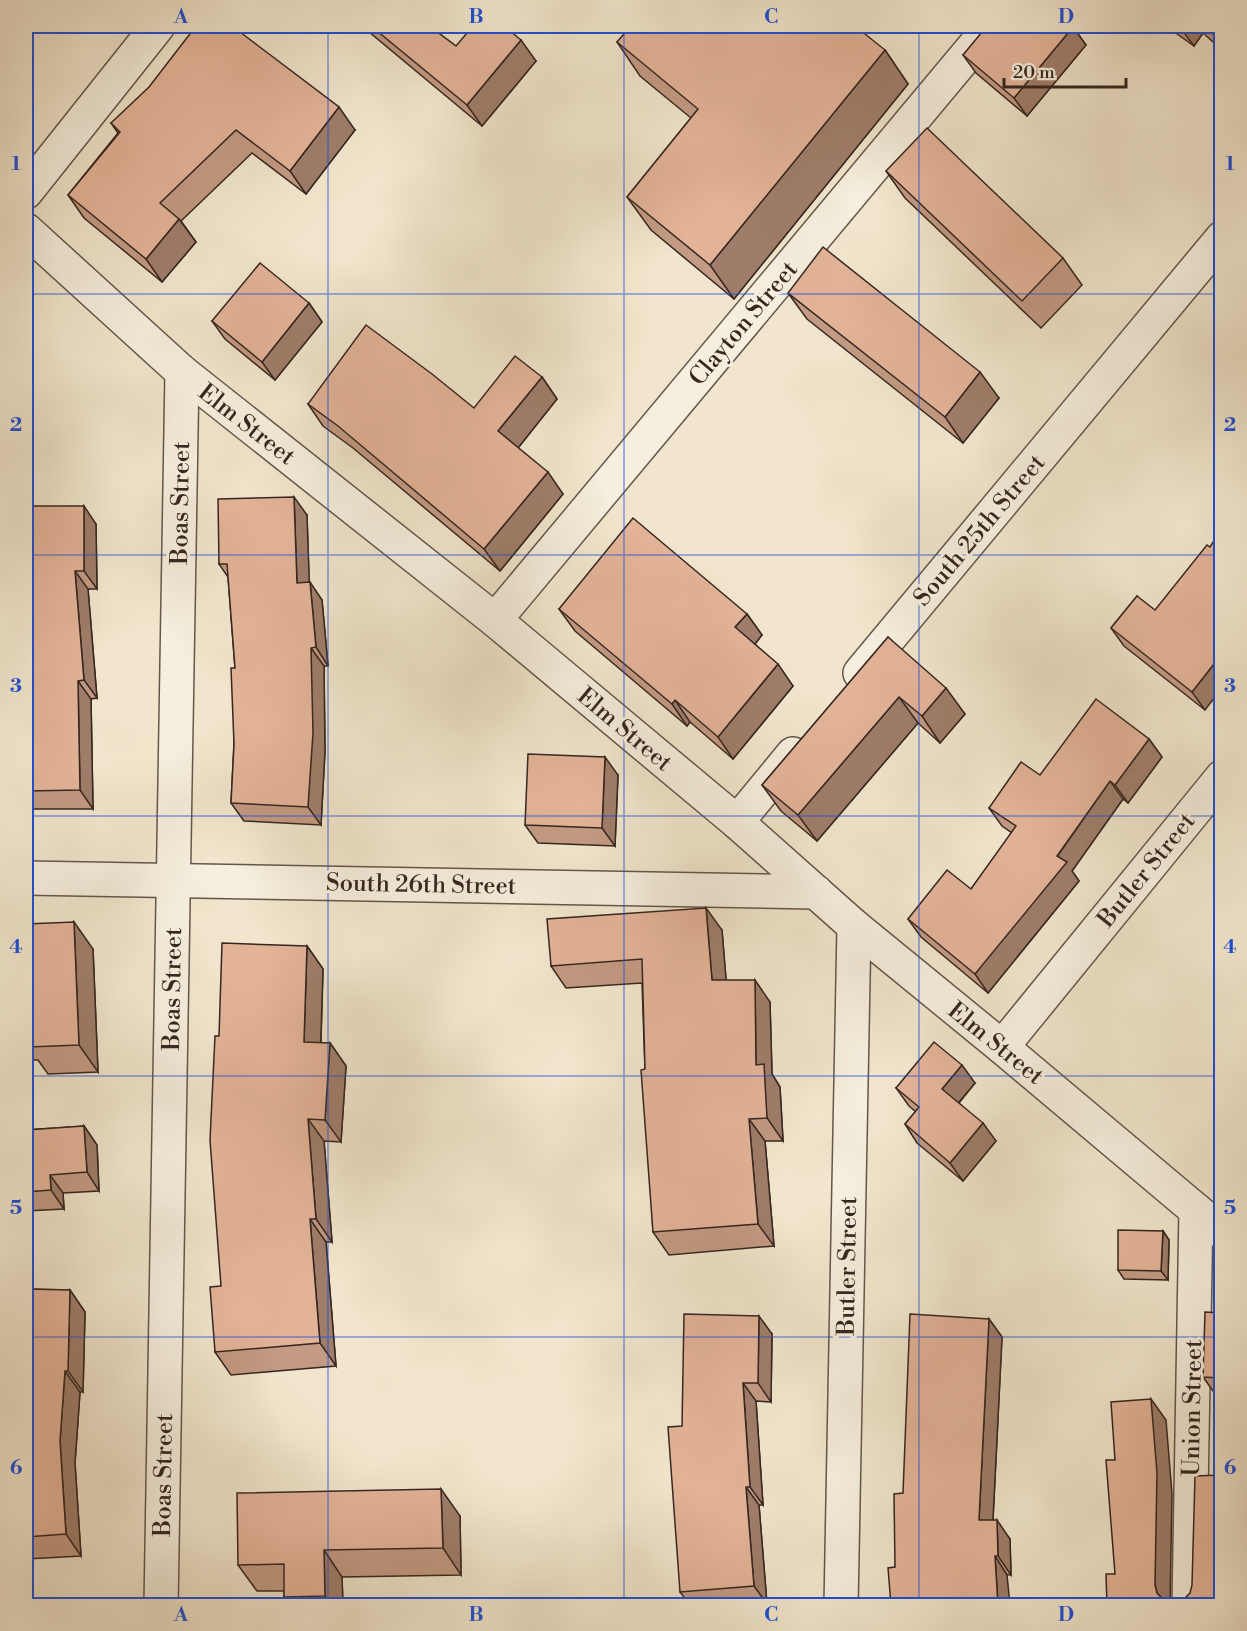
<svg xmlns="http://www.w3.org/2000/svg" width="1247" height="1631" viewBox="0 0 1247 1631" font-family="'Libre Bodoni',serif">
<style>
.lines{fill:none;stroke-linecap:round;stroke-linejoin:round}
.minor-casing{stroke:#64564b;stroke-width:36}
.minor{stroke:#f6efde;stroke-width:33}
.wall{fill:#c39a83;stroke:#352620;stroke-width:1.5}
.shaded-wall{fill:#9f7d6a;stroke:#352620;stroke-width:1.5}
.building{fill:#e3b398;stroke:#352620;stroke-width:1.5}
.grid{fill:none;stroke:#1d4ed8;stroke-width:1.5;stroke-opacity:0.55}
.labels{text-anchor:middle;stroke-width:6;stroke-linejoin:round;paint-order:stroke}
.street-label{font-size:24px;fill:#352620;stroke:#f6efde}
.neatline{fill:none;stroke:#1d4ed8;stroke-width:2}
.grid-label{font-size:20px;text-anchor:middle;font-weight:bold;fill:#1d4ed8}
</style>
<rect width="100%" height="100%" fill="#f1e6cd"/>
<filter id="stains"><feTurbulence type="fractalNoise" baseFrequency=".00333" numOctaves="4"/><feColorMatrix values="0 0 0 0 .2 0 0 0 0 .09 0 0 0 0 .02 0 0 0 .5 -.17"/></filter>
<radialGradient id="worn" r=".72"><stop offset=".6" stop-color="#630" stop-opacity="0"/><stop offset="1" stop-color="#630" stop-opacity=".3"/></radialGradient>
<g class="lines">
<g class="minor-casing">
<g id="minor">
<polyline points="26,192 158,26"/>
<polyline points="26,230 182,372 495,620 737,822 854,926 1002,1047 1222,1232"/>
<polyline points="495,620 991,26"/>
<polyline points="860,673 1222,238"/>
<polyline points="737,822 793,754"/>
<polyline points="26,878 816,892"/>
<polyline points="1002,1047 1222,777"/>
<polyline points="161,1606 182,372"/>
<polyline points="841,1606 854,926"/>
<polyline points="1189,1606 1196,1210"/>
</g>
</g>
<use href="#minor" class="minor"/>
</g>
<g class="wall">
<polygon points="358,26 429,26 456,46 536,61 482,126 363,27 362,29"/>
<polygon points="1166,26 1221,26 1221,49 1203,33 1194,46"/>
<polygon points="1073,27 1086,45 1027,116 976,73 963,55"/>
<polygon points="617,42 885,50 908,84 734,299 651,230 627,197 691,118 640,76"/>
<polygon points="111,123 355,130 306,194 252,153 181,221 196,242 162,282 84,218 68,195 118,133"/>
<polygon points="886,171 1063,258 1082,285 1041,328 905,198"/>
<polygon points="788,293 999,398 963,443 807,319"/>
<polygon points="309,303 322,322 275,380 225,339 212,321"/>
<polygon points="542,377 557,399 518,448 563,494 500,571 353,448 323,426 308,404 474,408"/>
<polygon points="26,506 96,524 97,589 88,589 97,698 91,699 93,809 26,809"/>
<polygon points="307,515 309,582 322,600 328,666 324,666 325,751 321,825 244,821 231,803 234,744 235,668 228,577 219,564"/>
<polygon points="1137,596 1205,710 1124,646 1111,628"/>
<polygon points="559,609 747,614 762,635 755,644 793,686 733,759 690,722 687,726 575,631"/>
<polygon points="888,637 965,714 940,743 918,723 817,841 781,811 762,785"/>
<polygon points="1149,739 1162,757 1128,803 1123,799 1072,871 1079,881 988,993 921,937 908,919 971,889 1012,833 1002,826 989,808 1040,775"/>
<polygon points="618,775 615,846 538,843 525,825"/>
<polygon points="26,924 93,949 98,1072 48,1074 38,1060 26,1060"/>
<polygon points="722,930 726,980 770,1002 772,1074 780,1087 783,1141 765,1141 774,1246 669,1255 653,1232 645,1069 642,983 566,988 551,966"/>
<polygon points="307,946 323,969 321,1043 330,1043 346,1066 341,1142 324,1141 332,1242 326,1242 336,1366 231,1375 215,1352 221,1286 219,1036"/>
<polygon points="975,1083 959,1103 996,1141 963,1181 917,1143 905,1124 916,1112 909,1106 896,1088"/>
<polygon points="84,1126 97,1145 99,1191 63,1193 64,1209 26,1211 26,1130"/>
<polygon points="1163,1231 1169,1240 1168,1280 1124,1279 1118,1270"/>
<polygon points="26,1289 70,1290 85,1312 83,1392 80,1392 75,1463 81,1556 26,1559"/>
<polygon points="1221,1313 1221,1396 1216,1395 1203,1377"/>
<polygon points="989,1319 1002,1337 993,1520 1010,1539 1011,1575 895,1567 903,1493"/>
<polygon points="772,1334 771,1402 756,1401 763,1505 759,1505 767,1604 748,1605 690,1605 680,1592 682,1426"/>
<polygon points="460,1516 461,1575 342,1577 343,1605 290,1605 284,1597 284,1591 257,1591 238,1565"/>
</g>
<g class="shaded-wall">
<polygon points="1179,26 1198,26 1203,33 1194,46"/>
<polygon points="1073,27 1086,45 1027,116 1014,98"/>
<polygon points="521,40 536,61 482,126 467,105"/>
<polygon points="885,50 908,84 734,299 710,265"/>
<polygon points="339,107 355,130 306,194 290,171"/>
<polygon points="179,219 196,242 162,282 146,259"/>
<polygon points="309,303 322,322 275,380 262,362"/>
<polygon points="980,372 999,398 963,443 945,417"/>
<polygon points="542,377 557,399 514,453 498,431"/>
<polygon points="548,472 563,494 500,571 484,549"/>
<polygon points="294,497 307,515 310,602 297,583"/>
<polygon points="84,506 96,524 97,589 84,571"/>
<polygon points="75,571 88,589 97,698 84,680"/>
<polygon points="310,582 322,600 328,666 316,647"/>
<polygon points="747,614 762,635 751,649 735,627"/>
<polygon points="311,648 324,666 325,751 321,825 308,807"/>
<polygon points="1221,655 1221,689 1205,710 1192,692"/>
<polygon points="778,664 793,686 733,759 718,737"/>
<polygon points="78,681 91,699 93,809 80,790"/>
<polygon points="946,688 965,714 940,743 922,716"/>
<polygon points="899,697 918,723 817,841 798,815"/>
<polygon points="675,700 690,722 687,726 672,704"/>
<polygon points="1149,739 1162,757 1128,803 1115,785"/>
<polygon points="605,757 618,775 615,846 602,828"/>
<polygon points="1110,781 1123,799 1072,871 1079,881 988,993 975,974"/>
<polygon points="706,908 722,930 728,1003 712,980"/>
<polygon points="74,922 93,949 98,1072 79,1045"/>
<polygon points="307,946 323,969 320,1065 304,1042"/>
<polygon points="755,980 770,1002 772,1074 780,1087 783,1141 767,1118 756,1065"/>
<polygon points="330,1043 346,1066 341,1142 325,1120"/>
<polygon points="962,1065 975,1083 955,1107 942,1089"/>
<polygon points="308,1119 324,1141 332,1242 316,1219"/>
<polygon points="749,1119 765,1141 774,1246 758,1224"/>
<polygon points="983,1123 996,1141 963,1181 950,1163"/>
<polygon points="84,1126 97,1145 99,1191 87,1172"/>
<polygon points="50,1175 63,1193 64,1209 51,1190"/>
<polygon points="310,1219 326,1242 336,1366 320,1343"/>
<polygon points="1163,1231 1169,1240 1168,1280 1161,1271"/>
<polygon points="70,1290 85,1312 83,1392 68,1371"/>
<polygon points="759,1316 772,1334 771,1402 758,1383"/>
<polygon points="989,1319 1002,1337 992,1539 979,1520"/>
<polygon points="65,1371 80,1392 75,1463 81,1556 66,1534 60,1441"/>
<polygon points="743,1383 756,1401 763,1505 750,1487"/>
<polygon points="1151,1399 1166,1420 1172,1494 1170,1605 1166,1605 1157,1593 1155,1585"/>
<polygon points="746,1487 759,1505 767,1604 754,1586"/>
<polygon points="441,1489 460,1516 461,1575 443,1548"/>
<polygon points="997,1520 1010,1539 1011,1575 998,1556"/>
<polygon points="324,1550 342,1577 343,1605 332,1605 325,1596"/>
<polygon points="995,1556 1007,1575 1010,1605 998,1605"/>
</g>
<g class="building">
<polygon points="196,26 232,26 339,107 290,171 236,130 160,203 179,219 146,259 68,195 120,132 111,123 149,87"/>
<polygon points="371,26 429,26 456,46 473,26 504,26 521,40 467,105"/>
<polygon points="631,26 855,26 885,50 710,265 627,197 698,109 617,42"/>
<polygon points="987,26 1072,26 1073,27 1014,98 963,55"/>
<polygon points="1204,26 1221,26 1221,41"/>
<polygon points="927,128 1063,258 1022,301 886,171"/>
<polygon points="823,247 980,372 945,417 788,293"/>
<polygon points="260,263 309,303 262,362 212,321"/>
<polygon points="366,325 432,374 474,408 515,356 542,377 498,431 548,472 484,549 338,426 308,404"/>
<polygon points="294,497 297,583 310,582 316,647 311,648 313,733 308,807 231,803 234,744 231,668 235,668 227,564 219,564 218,499"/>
<polygon points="26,506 84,506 84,571 75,571 84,680 78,681 80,790 26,791"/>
<polygon points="633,518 747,614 735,627 778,664 718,737 675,700 672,704 559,609"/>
<polygon points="1221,530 1221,655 1192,692 1111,628 1137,596 1155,610 1207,545 1210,547"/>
<polygon points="888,637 946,688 922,716 899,697 798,815 762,785"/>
<polygon points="1096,699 1149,739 1115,785 1110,781 1057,856 1067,862 975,974 908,919 947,870 971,889 1016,826 989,808 1021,762 1040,775"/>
<polygon points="528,754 605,757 602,828 525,825"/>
<polygon points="706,908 712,980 755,980 756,1065 764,1064 767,1118 749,1119 758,1224 653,1232 641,1070 645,1069 642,959 551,966 547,919"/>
<polygon points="74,922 79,1045 29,1047 29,1033 26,1033 26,924"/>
<polygon points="222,943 307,946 304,1042 330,1043 325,1120 308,1119 316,1219 310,1219 320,1343 215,1352 210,1287 221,1286 210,1140 215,1036 219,1036"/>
<polygon points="934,1042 962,1065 942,1089 983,1123 950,1163 905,1124 919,1107 896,1088"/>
<polygon points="84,1126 87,1172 50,1175 51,1190 26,1192 26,1130"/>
<polygon points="1118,1230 1163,1231 1161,1271 1118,1270"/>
<polygon points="26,1289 70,1290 68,1371 65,1371 60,1441 66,1534 26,1537"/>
<polygon points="1205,1312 1221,1313 1221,1378 1203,1377"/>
<polygon points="684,1314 759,1316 758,1383 743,1383 750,1487 746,1487 754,1586 680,1592 668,1427 682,1426"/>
<polygon points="910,1314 989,1319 979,1520 997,1520 998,1556 995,1556 998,1605 891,1605 888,1568 895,1567 894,1494 903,1493"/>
<polygon points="1151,1399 1157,1473 1155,1585 1157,1593 1164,1600 1173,1603 1183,1600 1190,1593 1192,1585 1195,1476 1221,1475 1221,1605 1107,1605 1106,1574 1115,1574 1106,1460 1115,1460 1111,1402"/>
<polygon points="441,1489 443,1548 324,1550 325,1596 284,1597 284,1564 238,1565 237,1493"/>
</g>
<path class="grid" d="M328,26V1606M624,26V1606M919,26V1606M26,294H1222M26,555H1222M26,816H1222M26,1076H1222M26,1337H1222"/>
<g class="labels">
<g class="street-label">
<text transform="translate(743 323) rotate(-50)" y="8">Clayton Street</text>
<text transform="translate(247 424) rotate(38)" y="8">Elm Street</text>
<text transform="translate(180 503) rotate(-89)" y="8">Boas Street</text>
<text transform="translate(979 530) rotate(-50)" y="8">South 25th Street</text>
<text transform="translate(625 729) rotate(40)" y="8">Elm Street</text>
<text transform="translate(1146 870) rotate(-51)" y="8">Butler Street</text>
<text transform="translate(421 884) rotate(1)" y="8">South 26th Street</text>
<text transform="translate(172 989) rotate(-89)" y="8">Boas Street</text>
<text transform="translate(996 1043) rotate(39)" y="8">Elm Street</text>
<text transform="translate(847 1266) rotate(-89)" y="8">Butler Street</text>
<text transform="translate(1192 1408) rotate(-89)" y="8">Union Street</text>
<text transform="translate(163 1475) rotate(-89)" y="8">Boas Street</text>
</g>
</g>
<rect width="1247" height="1631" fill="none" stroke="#f1e6cd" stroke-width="66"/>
<path d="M1004 78v9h122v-9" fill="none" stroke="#352620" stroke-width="3"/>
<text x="1013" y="78" font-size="18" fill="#352620" stroke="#f6efde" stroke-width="4.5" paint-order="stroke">20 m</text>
<rect x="33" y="33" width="1181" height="1565" class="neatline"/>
<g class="grid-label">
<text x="181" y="23">A</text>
<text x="476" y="23">B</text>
<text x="771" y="23">C</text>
<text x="1066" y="23">D</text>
<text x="16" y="170">1</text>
<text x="1230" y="170">1</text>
<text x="16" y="431">2</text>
<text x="1230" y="431">2</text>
<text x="16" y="692">3</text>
<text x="1230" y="692">3</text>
<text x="16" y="953">4</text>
<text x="1230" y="953">4</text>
<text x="16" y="1214">5</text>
<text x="1230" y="1214">5</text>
<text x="16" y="1474">6</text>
<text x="1230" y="1474">6</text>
<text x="181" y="1621">A</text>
<text x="476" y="1621">B</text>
<text x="771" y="1621">C</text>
<text x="1066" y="1621">D</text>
</g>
<rect width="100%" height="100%" filter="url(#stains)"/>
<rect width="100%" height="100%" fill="url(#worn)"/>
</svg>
